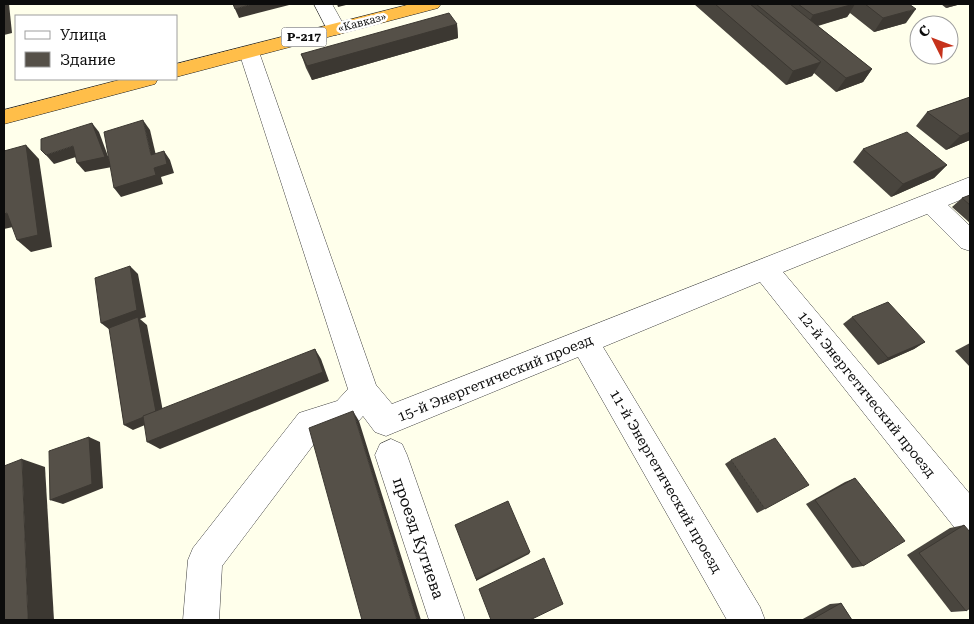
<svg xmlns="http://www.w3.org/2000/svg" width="974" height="624" viewBox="0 0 974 624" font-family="'Roboto Serif',serif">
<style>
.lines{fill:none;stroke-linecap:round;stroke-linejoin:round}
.minor-casing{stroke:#3f3f3f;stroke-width:1}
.highway-casing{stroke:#1d1d1d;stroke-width:1}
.minor{fill:#fff;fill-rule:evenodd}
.highway{fill:#ffbe49;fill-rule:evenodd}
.wall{fill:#49453e}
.shaded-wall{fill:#3c3832}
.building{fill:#555048;stroke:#3c3832}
.labels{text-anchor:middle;stroke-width:5;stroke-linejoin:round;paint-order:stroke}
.far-street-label{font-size:11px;fill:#0c0c0c;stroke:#fff}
.shield{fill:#fff;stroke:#555;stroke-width:1}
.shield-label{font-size:12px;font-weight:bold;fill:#0c0c0c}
.street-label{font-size:14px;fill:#0c0c0c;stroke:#fff}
.near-street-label{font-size:16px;fill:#0c0c0c;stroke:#fff}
</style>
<rect width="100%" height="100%" fill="#ffffeb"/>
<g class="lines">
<g class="minor-casing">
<g id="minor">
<polygon points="314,4 332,4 346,29 343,33 336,35 329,33"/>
<polygon points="249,46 256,48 259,52 376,385 392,404 970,177 970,196 948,205 970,226 970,251 961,248 927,214 783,272 970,494 970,537 958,532 760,282 603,347 760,607 765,620 727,620 578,357 386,436 375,432 363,416 357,423 320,436 222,566 219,620 183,620 188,560 193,548 299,413 337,401 348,389 239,52 242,48"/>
<polygon points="391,439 402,444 407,455 465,620 429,620 375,455 380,444"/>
</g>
</g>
<g class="highway-casing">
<g id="highway">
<polygon points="411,4 441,4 438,8 176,77 176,64"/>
<polygon points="123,79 158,79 155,84 4,124 4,110"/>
</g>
</g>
<use href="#minor" class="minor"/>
<use href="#highway" class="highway"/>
</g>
<g class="wall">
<polygon points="694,4 909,4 906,23 874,32 850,13 847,17 818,26 872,69 863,82 836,92 814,73 812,76 786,85"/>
<polygon points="941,4 961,4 946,8"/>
<polygon points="457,24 458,38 312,80 306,68 301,54"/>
<polygon points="970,97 970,140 946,150 916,126 927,112"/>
<polygon points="863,149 947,165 934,178 891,197 853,162"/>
<polygon points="970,195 970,223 952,207 962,198"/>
<polygon points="852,317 925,342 914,349 878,365 843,324"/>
<polygon points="970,343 970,367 955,351"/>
<polygon points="731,460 765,509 757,513 725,464"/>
<polygon points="855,478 863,566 852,568 806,504 845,482"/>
<polygon points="964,525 966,611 951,612 907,555 950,528"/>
<polygon points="841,603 852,620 801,620 830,604"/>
</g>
<g class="shaded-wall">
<polygon points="4,4 9,4 12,33 4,35"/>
<polygon points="253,4 293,4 239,18 235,9"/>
<polygon points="337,4 350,4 338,7"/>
<polygon points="854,4 855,4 847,17 805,29 813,15"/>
<polygon points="950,4 961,4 946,8"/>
<polygon points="916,9 906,23 874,32 883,18"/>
<polygon points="457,24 458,38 312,80 307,66"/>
<polygon points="821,62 812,76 786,85 793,71"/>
<polygon points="872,69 863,82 836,92 846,78"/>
<polygon points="143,120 150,130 158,164 151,155"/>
<polygon points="92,123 99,132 112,167 85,172 77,163"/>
<polygon points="970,132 970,140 946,150 960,136"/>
<polygon points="26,145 39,159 52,247 31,252 17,240"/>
<polygon points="73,146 82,155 54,164 46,155"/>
<polygon points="164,151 170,160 174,173 161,177 163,184 121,197 114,188 154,168"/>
<polygon points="947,165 934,178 891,197 903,184"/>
<polygon points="7,213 22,225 4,229 4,214"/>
<polygon points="130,266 138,274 146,317 140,319 147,325 164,417 133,430 124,425 110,330 101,323"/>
<polygon points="925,342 914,349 878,365 888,358"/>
<polygon points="315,349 321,359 329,381 160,449 147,442"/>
<polygon points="353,411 359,421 421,620 417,620"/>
<polygon points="89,437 100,442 103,488 63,504 50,500"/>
<polygon points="22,459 45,467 54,620 28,620"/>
<polygon points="530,552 529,554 476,581 476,579"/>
</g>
<g class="building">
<polygon points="233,4 253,4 235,9"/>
<polygon points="715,4 750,4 821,62 793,71"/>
<polygon points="756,4 790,4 872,69 846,78"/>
<polygon points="798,4 854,4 813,15"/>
<polygon points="865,4 909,4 916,9 883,18"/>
<polygon points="449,13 457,24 307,66 301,54"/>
<polygon points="970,97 970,132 960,136 927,112"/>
<polygon points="143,120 151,155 164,151 167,164 154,168 156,175 114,188 104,132"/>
<polygon points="92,123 105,157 77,163 73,146 46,155 41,150 41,139"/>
<polygon points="907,132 947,165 903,184 863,149"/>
<polygon points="26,145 38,235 17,240 7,213 4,214 4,151"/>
<polygon points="970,195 970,205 962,198"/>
<polygon points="130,266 137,310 101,323 95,278"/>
<polygon points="888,302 925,342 888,358 852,317"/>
<polygon points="138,317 156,412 124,425 109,328"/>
<polygon points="315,349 323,372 147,442 143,416"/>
<polygon points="353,411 417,620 362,620 309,428"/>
<polygon points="89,437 92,484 50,500 49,451"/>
<polygon points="775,438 809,485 765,509 731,460"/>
<polygon points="22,459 28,620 4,620 4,466"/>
<polygon points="855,478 905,541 863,566 815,500"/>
<polygon points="508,501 530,552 476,579 455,525"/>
<polygon points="964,525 970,532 970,608 966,611 919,553"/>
<polygon points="544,558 563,604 530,620 491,620 479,589"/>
<polygon points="841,603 852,620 811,620"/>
</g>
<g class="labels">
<g class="far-street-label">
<text transform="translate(362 22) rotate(-15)" y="4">«Кавказ»</text>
</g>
<rect class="shield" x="281.5" y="27.5" width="45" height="19" rx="4"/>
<g class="shield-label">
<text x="304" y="41">Р-217</text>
</g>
<g class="street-label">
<text transform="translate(495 378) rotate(-22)" y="5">15-й Энергетический проезд</text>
<text transform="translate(867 394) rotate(51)" y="5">12-й Энергетический проезд</text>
<text transform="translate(666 481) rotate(60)" y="5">11-й Энергетический проезд</text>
</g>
<g class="near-street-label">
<text transform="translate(419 538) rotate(71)" y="6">проезд Кугиева</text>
</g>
</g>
<rect width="974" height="624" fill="none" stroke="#0c0c0c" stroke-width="10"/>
<rect x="15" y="15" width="162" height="65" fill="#ffffff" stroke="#9e9e9e"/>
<rect x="25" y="31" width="25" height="8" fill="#ffffff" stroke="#9e9e9e"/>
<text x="60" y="40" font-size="15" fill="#0c0c0c">Улица</text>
<rect x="25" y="52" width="25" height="15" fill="#555048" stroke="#9e9e9e"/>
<text x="60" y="65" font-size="15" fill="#0c0c0c">Здание</text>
<g transform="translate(934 40) rotate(312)"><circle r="24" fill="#ffffff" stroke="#9e9e9e"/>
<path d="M0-4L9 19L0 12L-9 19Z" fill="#c6321b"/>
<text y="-8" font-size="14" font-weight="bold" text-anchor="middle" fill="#0c0c0c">С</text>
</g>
</svg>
